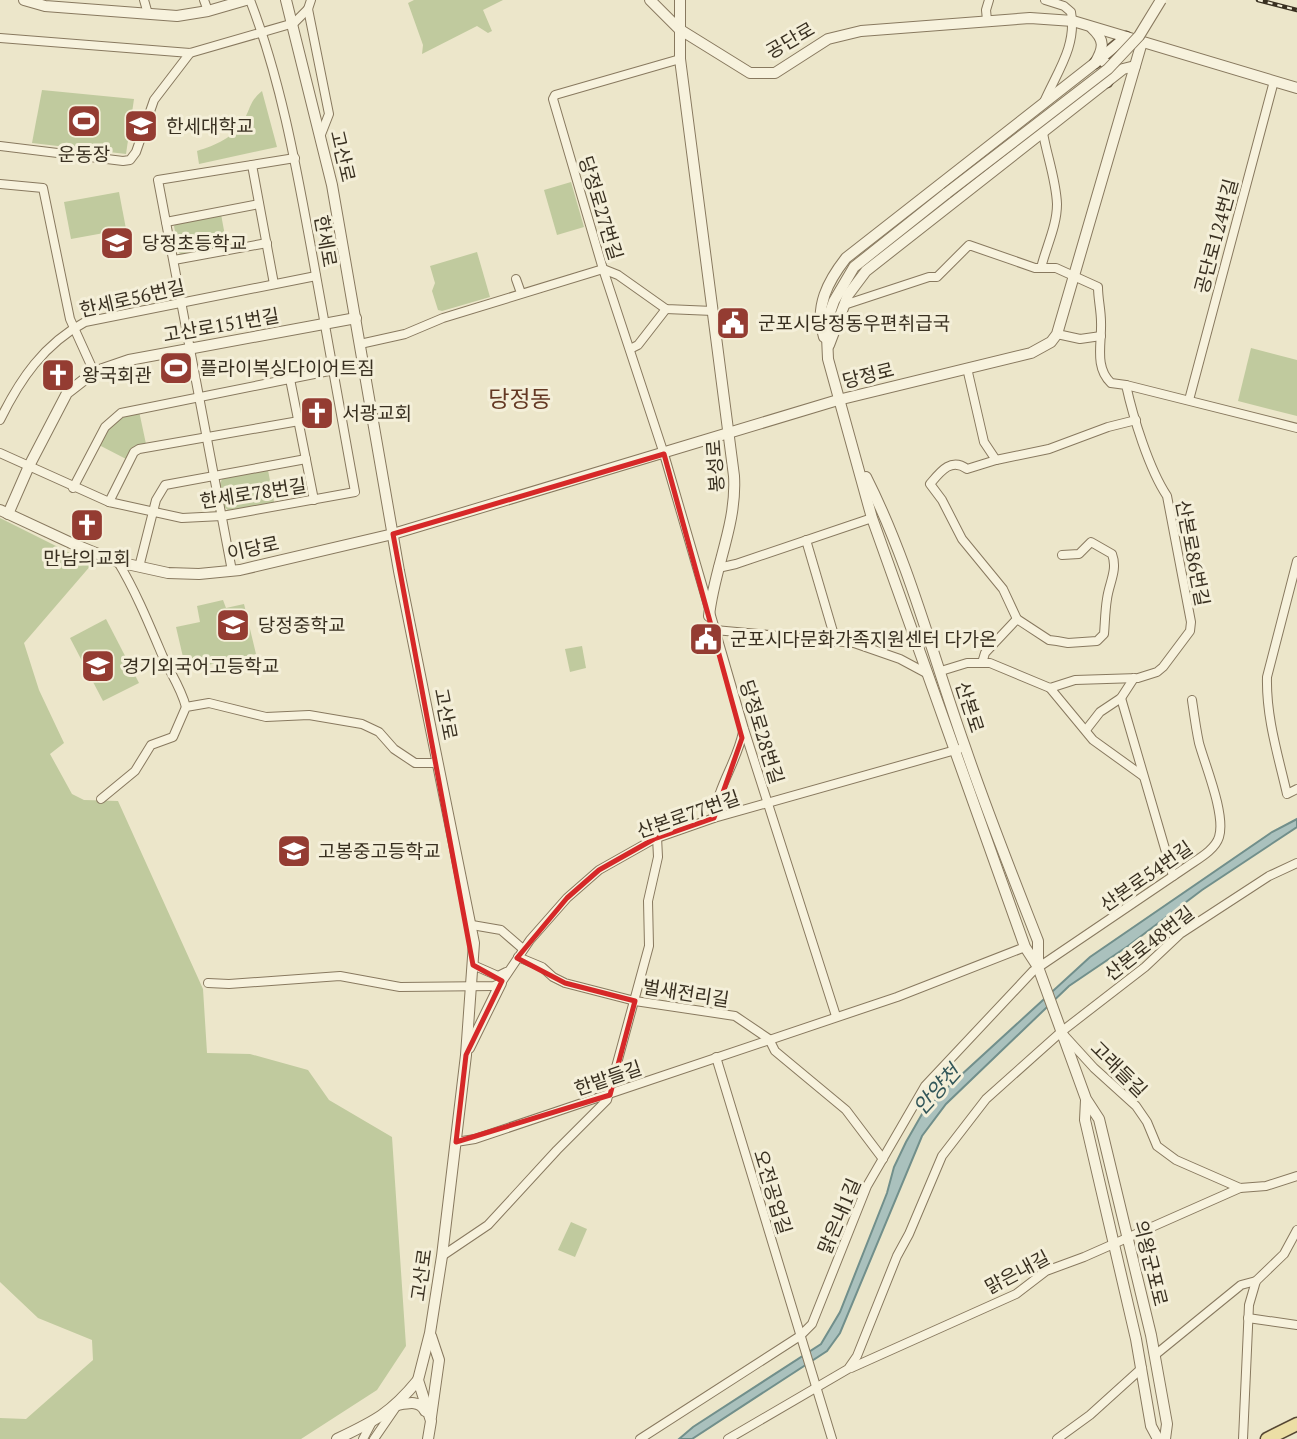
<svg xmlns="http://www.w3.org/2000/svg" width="1297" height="1439" viewBox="0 0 1297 1439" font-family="'PT Serif','Noto Sans KR',serif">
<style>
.green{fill:#c0ca9e}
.water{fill:#aac1bd;stroke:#718f8b;stroke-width:2}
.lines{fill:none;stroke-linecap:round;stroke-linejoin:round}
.minor-casing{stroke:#88795f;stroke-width:10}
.tertiary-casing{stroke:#88795f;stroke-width:12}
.secondary-casing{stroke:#6a5a42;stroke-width:13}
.primary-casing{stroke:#564733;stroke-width:15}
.minor{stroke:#f7f2dd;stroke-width:8}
.tertiary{stroke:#f7f2dd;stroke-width:10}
.secondary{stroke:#f7f2dd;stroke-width:10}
.primary{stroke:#ecdea5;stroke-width:12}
.rail-casing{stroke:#393021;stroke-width:4.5}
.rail{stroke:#f4efd9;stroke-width:2;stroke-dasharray:5;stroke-linecap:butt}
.tertiary-bridge-casing{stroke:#88795f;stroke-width:12;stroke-linecap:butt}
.tertiary-bridge{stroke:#f7f2dd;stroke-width:10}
.marked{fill:none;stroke:#d62828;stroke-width:5;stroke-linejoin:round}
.labels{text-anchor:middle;stroke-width:6;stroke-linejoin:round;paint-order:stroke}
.street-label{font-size:19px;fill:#393021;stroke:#f4efd9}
.poi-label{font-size:19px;fill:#393021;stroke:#f4efd9;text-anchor:start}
.water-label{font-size:21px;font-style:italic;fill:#325658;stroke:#f4efd9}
.quarter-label{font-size:23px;fill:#643823;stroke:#f4efd9}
</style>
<rect width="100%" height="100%" fill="#ece6ca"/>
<g class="green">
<polygon points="414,0 503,0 483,10 492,31 488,33 477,26 422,54 423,45 408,3"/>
<polygon points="42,90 134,99 126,154 32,143"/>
<path d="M262,91L277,147L199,164L197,151C216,145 233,138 244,120C251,107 250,101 262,91Z"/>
<polygon points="571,182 584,227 557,235 544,190"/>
<polygon points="119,192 126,229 71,239 64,202"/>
<polygon points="221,214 227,247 183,255 179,253 174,226 177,223"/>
<polygon points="477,252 490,297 442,311 438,310 432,291 435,283 430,266"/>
<polygon points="1251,348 1297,360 1297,416 1238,401"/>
<path d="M139,411L146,444L140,446L128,460L97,444C107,424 118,415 139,411Z"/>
<polygon points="268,470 274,502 229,511 224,507 220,484 222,479"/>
<polygon points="0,518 92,564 24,643 39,690 64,743 50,754 72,794 84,800 118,801 203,989 207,1053 250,1054 308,1070 329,1100 392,1137 406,1346 377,1390 301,1439 0,1439 0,1418 26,1419 93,1360 92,1340 38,1318 0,1282"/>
<polygon points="223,600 226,608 244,604 256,654 186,670 176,627 200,622 197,606"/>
<polygon points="106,619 139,683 103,701 70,638"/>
<polygon points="582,646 586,668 570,672 565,649"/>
<polygon points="571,1222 587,1229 575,1257 558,1250"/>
</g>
<polygon class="water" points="1297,819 1297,827 1202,890 1128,946 1069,986 946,1104 922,1136 840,1333 827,1351 692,1439 679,1439 693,1427 821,1344 840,1312 887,1193 894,1167 906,1142 922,1114 948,1087 1090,957 1272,832"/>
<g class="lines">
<g class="minor-casing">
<g id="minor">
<polyline points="144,0 148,14"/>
<polyline points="204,0 208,11"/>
<polyline points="311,0 308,9 329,114 320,137"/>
<polyline points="987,20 986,10 989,0"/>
<polyline points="0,38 190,53 294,23 308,9"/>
<polyline points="680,59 555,95 553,99 603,269 664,454 744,729 836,1016"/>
<path d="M1044,102C1057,72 1077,46 1071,12L1064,6L1045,0"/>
<polyline points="0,146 123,161 130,160 136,152 154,100 190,53"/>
<polyline points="252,165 274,284"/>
<polyline points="0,184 43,188 70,319 94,372"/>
<polyline points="166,222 259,204"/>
<polyline points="174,260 267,243"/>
<path d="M1041,268C1046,247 1057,226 1057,204C1056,180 1047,156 1043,133"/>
<polyline points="516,279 521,293"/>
<path d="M844,305L929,277H937L969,245L1035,268H1056L1098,287C1098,299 1101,310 1101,322C1102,343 1094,367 1111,383L1126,385C1133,417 1149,469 1167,496L1191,622L1190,631L1163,667L1157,672L1138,678L1075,680L1050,688L990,663H967L941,671"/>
<polyline points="1057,334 1080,339 1101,336"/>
<polyline points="360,344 405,334 443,318 603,269 618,275 666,309 713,311"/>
<polyline points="630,349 638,345 666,309"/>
<path d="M967,368L984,442L996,460L967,469C951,457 940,472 930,484L942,500L962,539L1003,589L1017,619"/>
<polyline points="290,379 314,500"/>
<polyline points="1126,385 1297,428"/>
<polyline points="1189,400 1274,81"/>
<path d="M0,420C20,379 44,344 85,322L316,276"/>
<path d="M0,453L109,502L182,518L222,516L355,492C340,409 325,325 310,242C295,160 280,78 250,0"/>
<polyline points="996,460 1049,449 1108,427 1136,420"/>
<polyline points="73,488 105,427 121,413 334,370"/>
<polyline points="109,502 134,452 139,449 299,421"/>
<polyline points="806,540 836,642"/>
<path d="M1297,561L1267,677C1266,717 1278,755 1287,794L1297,789"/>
<path d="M118,562C136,592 149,624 163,657C171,674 181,688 186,707"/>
<polyline points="139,567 156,500 165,485 306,459"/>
<polyline points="718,568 736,564 872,518"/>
<polyline points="232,571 158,180 295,158"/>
<polyline points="715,630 854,643 900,659 928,674"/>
<path d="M982,663L985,653L1017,619L1049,640L1057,641L1068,643L1097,641L1104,634C1105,623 1105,611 1107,599C1109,583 1118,570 1112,554L1091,542L1079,554L1062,555"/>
<polyline points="1050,688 1093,740 1143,776"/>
<polyline points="1121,698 1173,876"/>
<polyline points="1086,730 1100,712 1121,698 1134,678"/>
<polyline points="101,799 135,771 151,745 173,737 186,707 209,703 266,717 309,715 362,724 379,732 394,749 415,763 437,763"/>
<path d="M714,818C717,787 737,762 743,732"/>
<polyline points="472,925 501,930 523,949"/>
<polyline points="518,957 542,967 553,977 565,983 635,1001 735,1016 769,1039 775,1051 846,1110 883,1159"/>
<polyline points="473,965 498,976 506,972"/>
<polyline points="208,983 229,984 340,976 400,987 494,986 501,983 530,940 567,898 599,870 654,839 714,818 959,749"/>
<polyline points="1063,1034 1094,1068 1136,1106 1147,1122 1157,1146 1176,1160 1240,1188 1266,1186 1297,1176"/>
<polyline points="716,1057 832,1439"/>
<polyline points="456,1142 475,1139 897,997 1025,947"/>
<polyline points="442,1256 488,1225 557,1150 607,1100 649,946 648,901 658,857 657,837"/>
<polyline points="1248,1318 1297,1325"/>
<polyline points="1155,1355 1241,1285 1256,1281"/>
<polyline points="851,1368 1016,1294 1046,1271 1084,1257 1240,1188"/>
<polyline points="363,1439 372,1422"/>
<polyline points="374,1439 396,1407"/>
<path d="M640,1439L800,1336L812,1324L867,1186L925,1086L1033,971L1188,866C1198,859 1215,850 1219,837C1226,815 1205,765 1199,743C1196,729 1194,714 1192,700"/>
<polyline points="728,1439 848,1369 857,1356 897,1256 909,1234 942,1156 986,1099 1061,1032 1145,967 1180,934 1269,876 1297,863"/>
<polyline points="1057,1439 1090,1415 1142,1368"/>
<polyline points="1243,1439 1249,1305 1256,1281 1284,1254 1297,1230"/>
</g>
</g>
<g class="tertiary-casing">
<g id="tertiary">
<polyline points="24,0 45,6 177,16 208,11 246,0"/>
<polyline points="286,0 332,185 399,571 474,943 466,1055 442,1256 430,1333 418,1380 431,1421 428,1439"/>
<polyline points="650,0 679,29 750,73 775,73 828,39 861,31 1030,18 1073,21 1297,88"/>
<path d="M680,0V59L734,476C737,525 714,568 709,616"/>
<polyline points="947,193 854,267 834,301 829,315 827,336 828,359 872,518 1025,947 1038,967 1086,1099 1099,1119 1151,1335 1167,1424 1165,1439"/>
<path d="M824,337C814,307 828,281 846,258L1095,63C1104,48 1105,40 1092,28"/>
<polyline points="829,345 848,295 866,271 1123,69 1135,66"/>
<path d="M866,477C909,562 933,657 965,747C987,812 1013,877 1038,941V966"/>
<polyline points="0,510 71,543 118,562 168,573 199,574 240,570 393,534 838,400 1031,353 1051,342 1057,334 1142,42"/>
<polyline points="8,514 29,466 67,393 94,372 129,360 356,318"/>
<polyline points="469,1048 501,983"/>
<polyline points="1086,1100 1085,1120 1136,1339 1151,1426 1158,1439"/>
<polyline points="431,1336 439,1360 431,1417"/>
<path d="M398,1405C408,1403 420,1400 425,1411"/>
<path d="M337,1439C375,1421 391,1413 418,1380"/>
</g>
</g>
<g class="secondary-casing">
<g id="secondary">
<polyline points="1104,62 1109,65 1112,71 1107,82"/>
<polyline points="1095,63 1126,37"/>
</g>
</g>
<g class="primary-casing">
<polyline id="primary" points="1267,1439 1297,1424"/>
</g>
<use href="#minor" class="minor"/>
<use href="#tertiary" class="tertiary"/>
<use href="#secondary" class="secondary"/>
<use href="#primary" class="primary"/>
<g class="rail-casing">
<polyline id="rail" points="1258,0 1297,10"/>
</g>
<use href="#rail" class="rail"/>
<g class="tertiary-bridge-casing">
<polyline id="tertiary-bridge" points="947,193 1108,69 1139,36 1161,0"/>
</g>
<use href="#tertiary-bridge" class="tertiary-bridge"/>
</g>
<path class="marked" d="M664,454L742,738L714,818L654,839L599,870L567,898L517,958L565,983L635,1001L610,1095L456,1142L466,1055L502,981L473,965L393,534Z"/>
<defs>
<g id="stadium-square" transform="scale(1.75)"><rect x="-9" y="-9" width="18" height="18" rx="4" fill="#943c32" stroke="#f4efd9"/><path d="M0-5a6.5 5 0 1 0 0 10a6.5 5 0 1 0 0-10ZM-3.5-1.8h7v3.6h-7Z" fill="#fff"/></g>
<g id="university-square" transform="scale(1.75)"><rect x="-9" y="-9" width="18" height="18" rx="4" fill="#943c32" stroke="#f4efd9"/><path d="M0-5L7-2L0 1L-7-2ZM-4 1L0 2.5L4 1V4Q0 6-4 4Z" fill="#fff"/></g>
<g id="school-square" transform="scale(1.75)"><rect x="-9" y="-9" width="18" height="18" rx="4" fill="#943c32" stroke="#f4efd9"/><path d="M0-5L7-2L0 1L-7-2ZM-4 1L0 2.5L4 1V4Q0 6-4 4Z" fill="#fff"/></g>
<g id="civic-square" transform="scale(1.75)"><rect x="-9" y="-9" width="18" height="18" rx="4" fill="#943c32" stroke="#f4efd9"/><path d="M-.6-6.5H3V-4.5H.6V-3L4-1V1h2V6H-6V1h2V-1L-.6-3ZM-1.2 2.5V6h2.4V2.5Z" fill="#fff"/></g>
<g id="church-square" transform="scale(1.75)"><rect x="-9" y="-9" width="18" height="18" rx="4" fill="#943c32" stroke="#f4efd9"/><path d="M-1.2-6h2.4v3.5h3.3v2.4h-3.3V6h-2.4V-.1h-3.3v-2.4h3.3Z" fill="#fff"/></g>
</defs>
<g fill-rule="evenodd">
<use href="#stadium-square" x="84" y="121"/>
<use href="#university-square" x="141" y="126"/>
<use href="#school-square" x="117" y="243"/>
<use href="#civic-square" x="733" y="323"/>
<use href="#stadium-square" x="176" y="368"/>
<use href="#church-square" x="58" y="375"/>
<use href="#church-square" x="317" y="413"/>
<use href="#church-square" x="87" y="525"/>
<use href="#school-square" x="233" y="625"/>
<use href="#civic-square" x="706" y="639"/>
<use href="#school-square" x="98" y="666"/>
<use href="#school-square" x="294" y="851"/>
</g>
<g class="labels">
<g class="street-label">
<text transform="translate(790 40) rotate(-30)" y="7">공단로</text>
<text transform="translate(343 156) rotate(77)" y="7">고산로</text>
<text transform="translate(601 208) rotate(73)" y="7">당정로27번길</text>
<text transform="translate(1216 236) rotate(-75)" y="7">공단로124번길</text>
<text transform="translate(326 241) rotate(80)" y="7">한세로</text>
<text transform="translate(132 298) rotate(-13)" y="7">한세로56번길</text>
<text transform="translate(221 325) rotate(-10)" y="7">고산로151번길</text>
<text transform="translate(868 375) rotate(-14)" y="7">당정로</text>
<text transform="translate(715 466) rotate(-94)" y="7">봉성로</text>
<text transform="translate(253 493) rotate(-9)" y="7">한세로78번길</text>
<text transform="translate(253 548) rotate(-12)" y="7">이당로</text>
<text transform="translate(1193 553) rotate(79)" y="7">산본로86번길</text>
<text transform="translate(970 707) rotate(72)" y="7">산본로</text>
<text transform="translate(446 714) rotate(79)" y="7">고산로</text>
<text transform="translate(762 732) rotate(73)" y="7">당정로28번길</text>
<text transform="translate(688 814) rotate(-19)" y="7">산본로77번길</text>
<text transform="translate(1146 876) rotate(-35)" y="7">산본로54번길</text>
<text transform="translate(1149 943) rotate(-38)" y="7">산본로48번길</text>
<text transform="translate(686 993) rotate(9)" y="7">벌새전리길</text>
<text transform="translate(1119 1069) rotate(45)" y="7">고래들길</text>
<text transform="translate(608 1078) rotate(-19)" y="7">한밭들길</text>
<text transform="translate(773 1192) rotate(73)" y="7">오전공업길</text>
<text transform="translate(839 1216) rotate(-67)" y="7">맑은내1길</text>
<text transform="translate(1151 1263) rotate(76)" y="7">의왕군포로</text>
<text transform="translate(1017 1272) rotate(-28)" y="7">맑은내길</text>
<text transform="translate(421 1275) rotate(-82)" y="7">고산로</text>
</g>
<g class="poi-label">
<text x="166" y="133">한세대학교</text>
<text x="84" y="161" text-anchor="middle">운동장</text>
<text x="142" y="250">당정초등학교</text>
<text x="758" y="330">군포시당정동우편취급국</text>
<text x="200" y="375">플라이복싱다이어트짐</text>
<text x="82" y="382">왕국회관</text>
<text x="342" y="420">서광교회</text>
<text x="87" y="565" text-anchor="middle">만남의교회</text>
<text x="258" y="632">당정중학교</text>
<text x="730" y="646">군포시다문화가족지원센터 다가온</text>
<text x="122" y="673">경기외국어고등학교</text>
<text x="318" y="858">고봉중고등학교</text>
</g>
<g class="water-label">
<text transform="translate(937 1090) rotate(-48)" y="7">안양천</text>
</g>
<g class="quarter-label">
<text x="520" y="407">당정동</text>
</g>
</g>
</svg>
